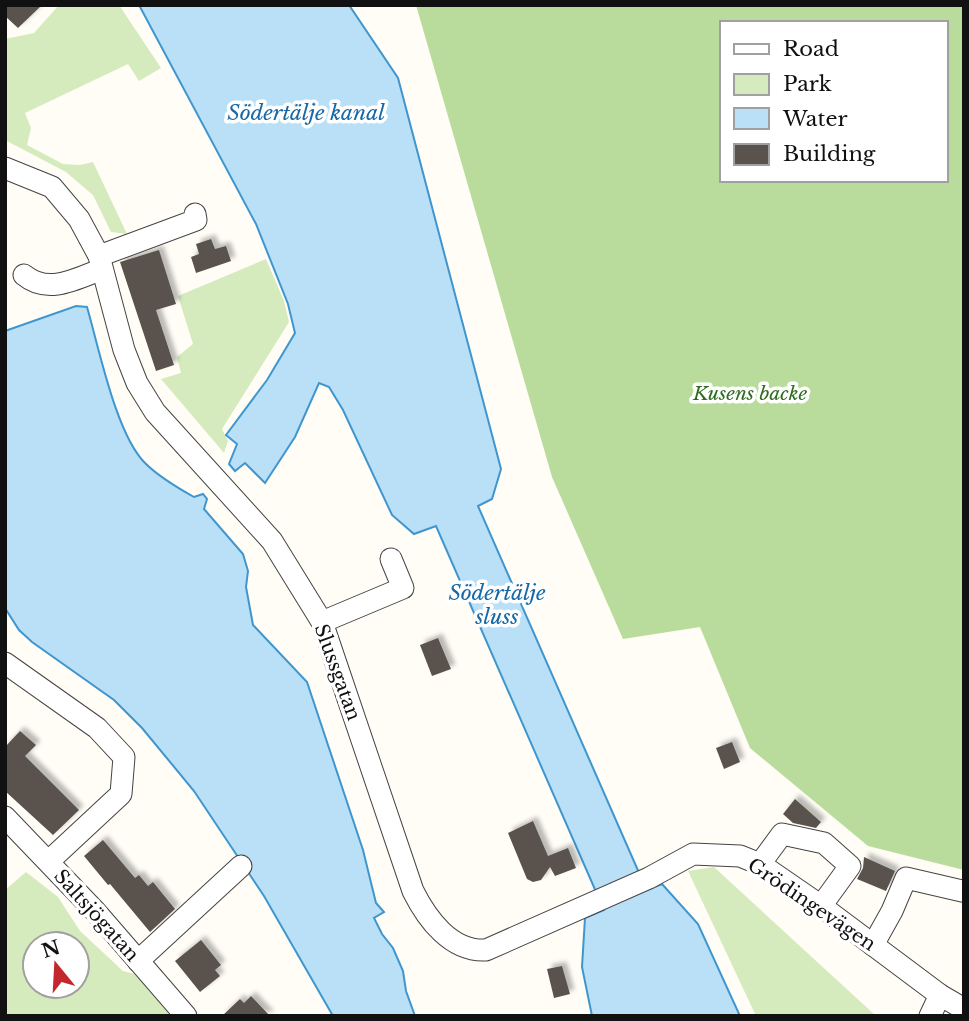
<svg xmlns="http://www.w3.org/2000/svg" width="969" height="1021" viewBox="0 0 969 1021" font-family="'Libre Baskerville',serif">
<style>
.green{fill:#d5ebbd;fill-rule:evenodd}
.forest{fill:#b9dc9c;fill-rule:evenodd}
.water{fill:#b9e0f7;stroke:#3f96cf;stroke-width:2}
.building{fill:#5a524d;filter:url(#shadow)}
.lines{fill:none;stroke-linecap:round;stroke-linejoin:round}
.minor-casing{stroke:#444;stroke-width:23}
.minor{stroke:#fff;stroke-width:21}
.labels{text-anchor:middle;stroke-width:7;stroke-linejoin:round;paint-order:stroke}
.park-label{font-size:19px;font-style:italic;fill:#2f6b1f;stroke:#fff}
.street-label{font-size:19px;fill:#111;stroke:#fff}
.water-label{font-size:21px;font-style:italic;fill:#1768a6;stroke:#fff}
</style>
<defs>
<filter id="shadow"><feDropShadow dx="4.5" dy="-4.5" stdDeviation="2" flood-color="#0004"/></filter>
</defs>
<rect width="100%" height="100%" fill="#fffdf5"/>
<g class="green">
<polygon points="59,5 119,5 161,68 139,81 128,64 25,113 31,128 27,145 63,164 80,165 93,162 127,234 111,232 93,195 66,172 5,140 5,39 34,33"/>
<polygon points="266,259 284,301 289,322 222,429 228,441 224,453 161,379 181,373 177,357 193,344 178,296"/>
<polygon points="714,867 876,1016 756,1016 688,871"/>
<path d="M26,872L58,897L80,931L123,971L139,975L174,1016H5V890ZM35,944H77V986H35Z"/>
</g>
<path class="forest" d="M416,5H964V870L868,846L750,748L700,627L623,639L552,477ZM722,23H946V180H722Z"/>
<g class="water">
<polygon points="139,5 349,5 398,78 501,469 492,499 478,506 640,875 647,890 662,884 698,924 740,1016 592,1016 582,967 585,918 604,910 436,526 414,534 392,515 343,410 329,387 319,383 295,437 265,483 245,463 235,471 229,464 237,444 226,435 267,380 295,333 288,304 256,224"/>
<path d="M76,306L87,307C99,348 116,434 145,463C159,477 176,487 194,497L203,494L207,499L204,509L243,554L248,571L246,587L253,625L307,682L363,850L376,903L384,912L374,918L382,934L393,948L403,971L406,991L415,1016H333L264,896L194,791L142,728L114,700L32,642L19,630L5,608V331Z"/>
</g>
<g class="building">
<polygon points="5,5 42,5 18,28 5,16"/>
<polygon points="211,239 215,249 226,246 231,261 196,273 191,257 199,254 196,244"/>
<polygon points="159,250 176,304 156,310 174,365 156,371 120,262"/>
<polygon points="438,638 451,669 432,676 420,645"/>
<polygon points="20,731 36,745 25,756 79,810 53,835 5,791 5,747"/>
<polygon points="732,742 740,762 724,769 716,748"/>
<polygon points="795,799 821,822 816,828 793,823 783,814"/>
<polygon points="533,821 548,856 568,848 576,868 555,876 550,867 541,880 533,882 527,879 508,833"/>
<polygon points="103,840 135,878 139,875 148,886 153,882 175,909 150,932 110,884 108,885 84,856"/>
<polygon points="864,857 895,871 886,891 857,879 863,868"/>
<polygon points="201,940 221,965 215,970 220,976 200,992 175,961"/>
<polygon points="562,966 570,994 554,998 547,969"/>
<polygon points="251,996 270,1016 222,1016 240,999 244,1003"/>
</g>
<g class="lines">
<g class="minor-casing">
<g id="minor">
<path d="M5,168L52,187L79,219L99,256L124,350L137,383L155,412L272,541L322,622L413,891C427,919 451,952 486,950L649,878L693,854L740,856L760,864L821,906L940,995L964,1009"/>
<polyline points="99,256 196,220 195,214"/>
<path d="M24,275C48,295 76,279 102,269"/>
<polyline points="322,622 403,588 391,559"/>
<polyline points="5,663 97,728 124,757 121,794 49,861"/>
<polyline points="5,817 96,912 186,1016"/>
<polyline points="760,864 782,834 824,843 850,866 821,906"/>
<polyline points="873,945 892,911 906,878 962,891"/>
<polyline points="138,961 241,866"/>
<polyline points="930,1016 940,995"/>
</g>
</g>
<use href="#minor" class="minor"/>
</g>
<g class="labels">
<g class="park-label">
<text x="750" y="400">Kusens backe</text>
</g>
<g class="street-label">
<text transform="translate(338 672) rotate(70)" y="7">Slussgatan</text>
<text transform="translate(812 904) rotate(34)" y="7">Grödingevägen</text>
<text transform="translate(97 915) rotate(48)" y="7">Saltsjögatan</text>
</g>
<g class="water-label">
<text x="306" y="120">Södertälje kanal</text>
<text x="497" y="600">Södertälje<tspan x="497" dy="24">sluss</tspan></text>
</g>
</g>
<rect width="969" height="1021" fill="none" stroke="#111111" stroke-width="14"/>
<rect x="720" y="21" width="228" height="161" fill="#ffffff" stroke="#a0a0a0" stroke-width="2"/>
<rect x="734" y="44" width="35" height="10" fill="#ffffff" stroke="#a0a0a0" stroke-width="2"/>
<text x="783" y="56" font-size="21" fill="#111111">Road</text>
<rect x="734" y="74" width="35" height="21" fill="#d5ebbd" stroke="#a0a0a0" stroke-width="2"/>
<text x="783" y="91" font-size="21" fill="#111111">Park</text>
<rect x="734" y="108" width="35" height="21" fill="#b9e0f7" stroke="#a0a0a0" stroke-width="2"/>
<text x="783" y="126" font-size="21" fill="#111111">Water</text>
<rect x="734" y="144" width="35" height="21" fill="#5a524d" stroke="#a0a0a0" stroke-width="2"/>
<text x="783" y="161" font-size="21" fill="#111111">Building</text>
<g transform="translate(56 965) rotate(342)"><circle r="33" fill="#ffffff" stroke="#a0a0a0" stroke-width="2"/>
<path d="M0-5L12 26L0 18L-12 26Z" fill="#c4262e"/>
<text y="-10" font-size="19" font-weight="bold" text-anchor="middle" fill="#111111">N</text>
</g>
</svg>
